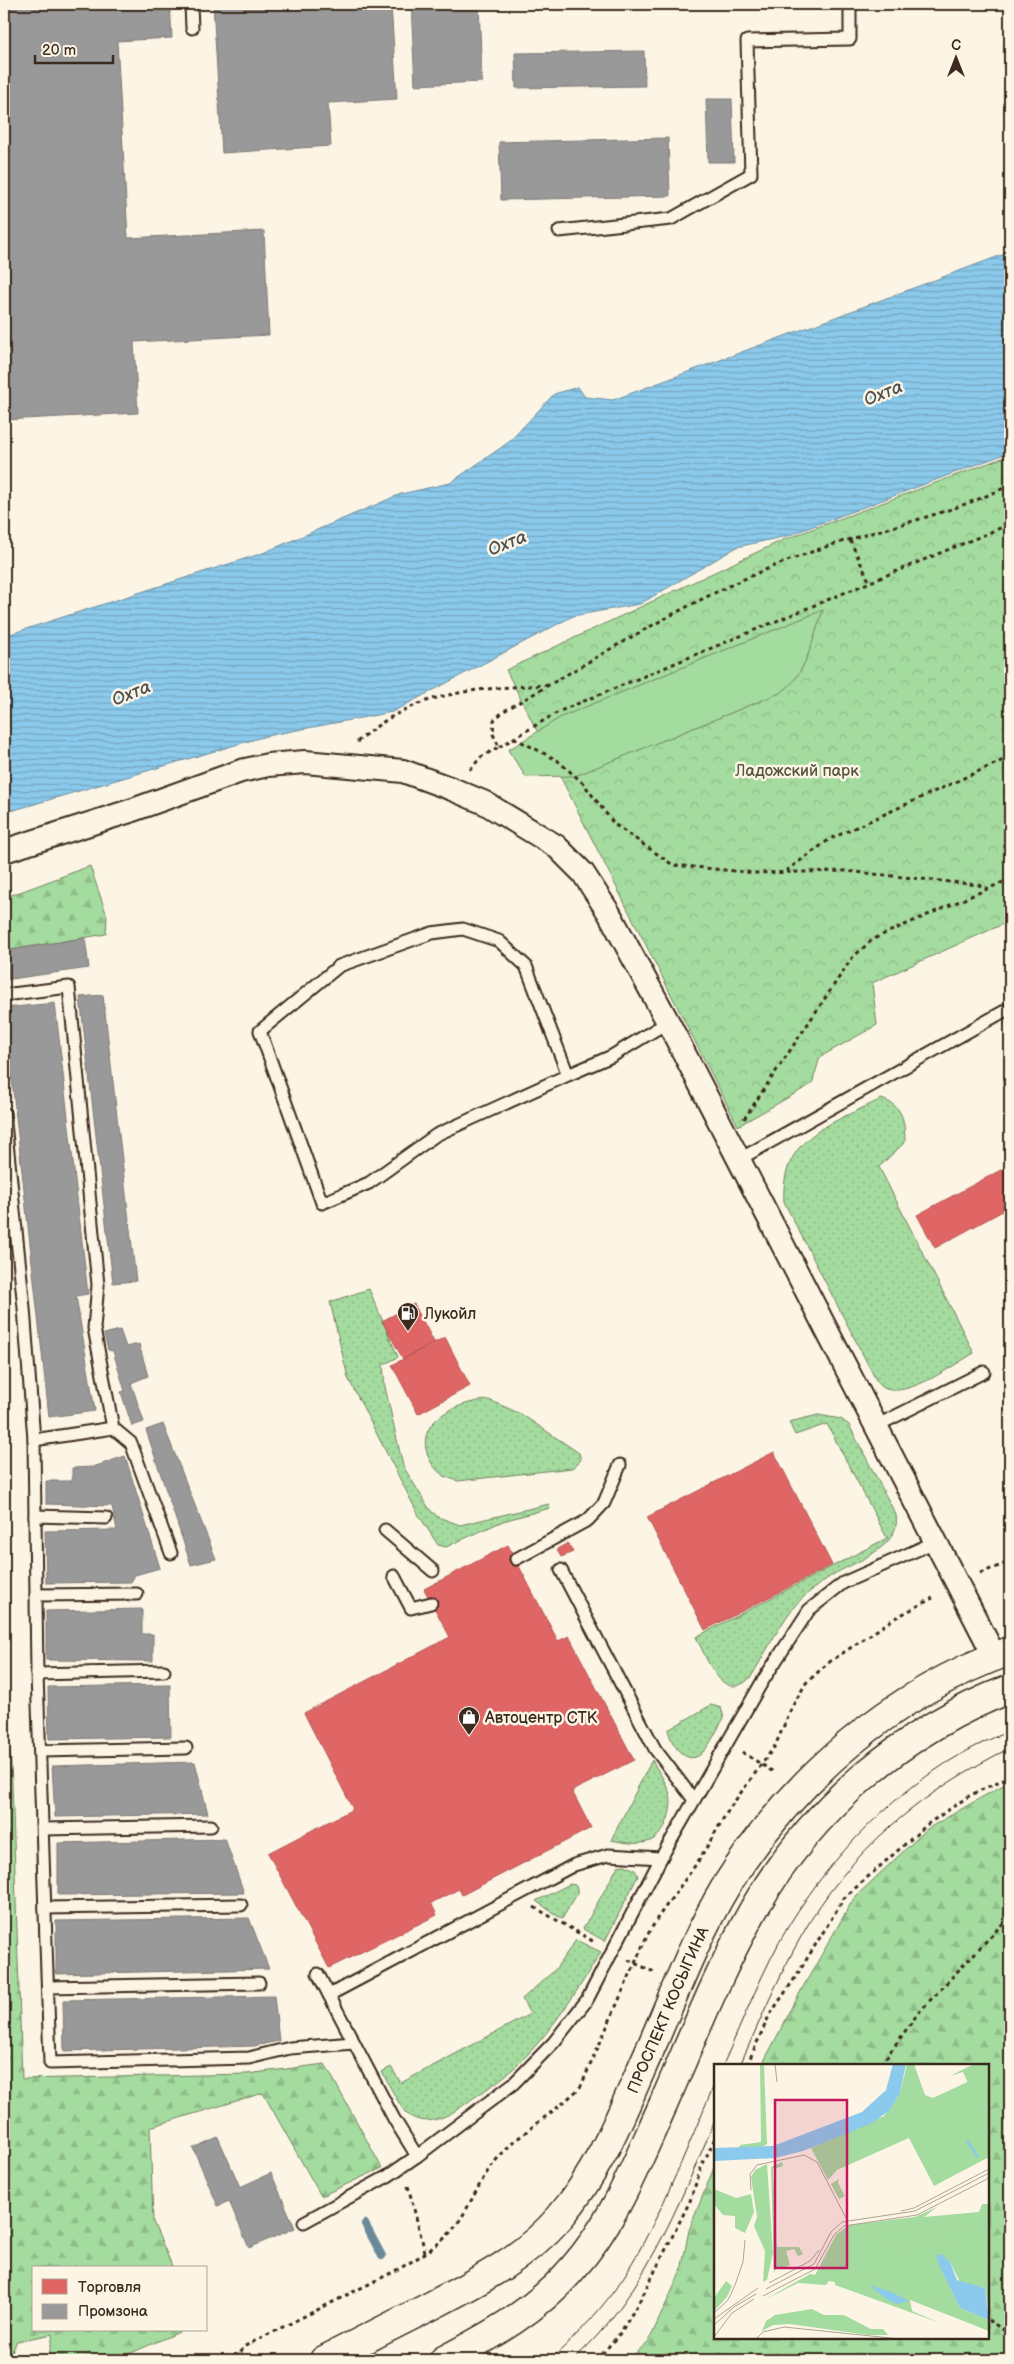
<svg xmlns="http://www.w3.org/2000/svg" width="1014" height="2364" viewBox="0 0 1014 2364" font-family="'Balsamiq Sans',sans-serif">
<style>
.grass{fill:url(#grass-dots);stroke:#70825e}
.forest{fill:url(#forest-firs);stroke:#70825e}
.park{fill:url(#park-crowns);stroke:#70825e}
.pitch{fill:#a4db9e;stroke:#70825e}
.water{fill:url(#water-rules);stroke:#6b8a9a}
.shops{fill:#e06666;stroke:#ae5450}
.industry{fill:#999;stroke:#7d7874}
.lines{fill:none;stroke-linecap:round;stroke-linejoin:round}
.stream{stroke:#6b8a9a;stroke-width:8}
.lane-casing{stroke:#3b2a1e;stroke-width:15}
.street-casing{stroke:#3b2a1e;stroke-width:26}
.primary-casing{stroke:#3b2a1e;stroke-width:31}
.path{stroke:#3b2a1e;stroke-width:3;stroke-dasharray:4 4;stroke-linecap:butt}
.lane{stroke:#fcf5e5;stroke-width:11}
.street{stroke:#fcf5e5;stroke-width:22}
.primary{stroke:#fcf5e5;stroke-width:28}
.tram{stroke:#3b2a1e;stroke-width:1}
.labels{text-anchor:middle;stroke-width:5;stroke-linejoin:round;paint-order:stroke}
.park-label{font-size:16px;fill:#55563e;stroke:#fcf5e5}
.poi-label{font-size:16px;fill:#3b2a1e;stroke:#fcf5e5;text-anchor:start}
.street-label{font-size:16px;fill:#3b2a1e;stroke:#fcf5e5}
.water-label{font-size:18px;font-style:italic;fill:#4f5252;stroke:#fcf5e5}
.inset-river{fill:none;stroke:#8bcaec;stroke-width:2.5}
.inset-road{fill:none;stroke:#afa495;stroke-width:1}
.view{fill:#c2185b;fill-opacity:0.15;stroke:#c2185b;stroke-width:2.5}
.inset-edge{fill:none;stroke:#3b2a1e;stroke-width:2.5}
</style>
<defs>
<pattern id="grass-dots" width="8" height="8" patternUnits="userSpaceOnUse" patternTransform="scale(1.25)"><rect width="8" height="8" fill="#a4db9e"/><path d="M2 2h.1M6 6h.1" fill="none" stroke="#8ebc88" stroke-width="1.8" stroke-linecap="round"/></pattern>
<pattern id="forest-firs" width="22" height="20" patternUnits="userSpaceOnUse" patternTransform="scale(1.25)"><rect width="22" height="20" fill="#a4db9e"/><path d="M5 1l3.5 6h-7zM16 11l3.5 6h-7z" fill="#8ebc88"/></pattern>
<pattern id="park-crowns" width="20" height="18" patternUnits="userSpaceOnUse" patternTransform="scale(1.25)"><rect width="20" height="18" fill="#a4db9e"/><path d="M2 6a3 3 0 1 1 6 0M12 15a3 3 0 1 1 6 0" fill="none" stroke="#8ebc88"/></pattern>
<pattern id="water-rules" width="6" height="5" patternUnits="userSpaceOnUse" patternTransform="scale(1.25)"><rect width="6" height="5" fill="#8bcaec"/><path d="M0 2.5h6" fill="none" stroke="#73a4bf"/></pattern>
</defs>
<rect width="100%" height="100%" fill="#fcf5e5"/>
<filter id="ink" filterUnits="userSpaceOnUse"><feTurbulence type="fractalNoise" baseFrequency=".02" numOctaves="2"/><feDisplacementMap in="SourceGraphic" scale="10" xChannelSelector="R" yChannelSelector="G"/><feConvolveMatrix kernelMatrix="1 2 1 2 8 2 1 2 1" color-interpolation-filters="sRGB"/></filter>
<g filter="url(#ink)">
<g class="grass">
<path d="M881,1099C903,1105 905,1121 905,1142L879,1167L974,1353C954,1365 909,1397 886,1389C883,1388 880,1385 877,1382L784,1202C780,1136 832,1124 881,1099Z"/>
<polygon points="369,1289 398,1357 383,1365 385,1387 403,1466 430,1510 438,1517 460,1525 549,1504 550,1508 503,1521 446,1547 438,1545 418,1514 348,1378 330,1302"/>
<path d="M489,1400L521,1414L579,1453L581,1460L572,1468L458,1481C453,1479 447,1478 443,1475C429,1466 419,1443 430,1427C442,1409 469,1401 489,1400Z"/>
<path d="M818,1415L841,1419L849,1425L896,1515C902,1548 853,1562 831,1576C819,1584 802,1597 793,1608C777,1629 765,1654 751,1677C722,1706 707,1658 696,1637L887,1538L827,1424L795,1435L789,1422Z"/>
<path d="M711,1705L721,1708L724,1718C717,1729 711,1744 703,1752C687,1769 671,1744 668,1730Z"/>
<path d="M652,1760C657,1770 665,1780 669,1791C675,1806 666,1835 650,1841C638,1846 622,1842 611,1840Z"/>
<polygon points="625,1865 635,1870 638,1876 605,1941 583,1929 618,1866"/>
<polygon points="570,1884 575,1885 577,1888 577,1894 562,1919 536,1901"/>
<path d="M576,1940L601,1952C576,1994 544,2043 506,2075C496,2083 484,2091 472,2099C455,2112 429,2131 407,2114C401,2109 387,2081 382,2072L391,2067L401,2083L530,2014L522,1999L554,1971Z"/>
</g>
<g class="forest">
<polygon points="90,866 107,916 106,934 4,951 4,898"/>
<polygon points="4,1658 12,1781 22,2079 247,2074 325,2064 382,2168 321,2196 263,2093 150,2127 153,2222 173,2268 34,2268 34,2330 184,2330 115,2360 48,2360 53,2334 17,2341 8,2360 4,2360"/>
<polygon points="1010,1781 1010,2360 628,2360 649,2341 681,2271 689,2230 715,2165 715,2338 988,2338 988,2065 762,2065 803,1987 854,1898 927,1829"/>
</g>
<polygon class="park" points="1010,455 1010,921 872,983 877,1025 820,1057 812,1084 738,1126 506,670 783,540"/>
<path class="pitch" d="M823,610C813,638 806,677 780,693L575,776L526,777L508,750L561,717Z"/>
<polygon class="water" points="1010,252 1010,452 787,536 737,547 640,604 573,616 392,712 266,736 4,813 4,636 263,553 401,494 450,483 509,442 554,394 578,387 585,397 613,400"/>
<g class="shops">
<polygon points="1010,1165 1010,1207 935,1248 917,1215"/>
<polygon points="414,1304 434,1342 403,1359 382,1321"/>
<polygon points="445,1337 470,1386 418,1414 392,1365"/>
<polygon points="774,1452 832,1565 705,1630 647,1517"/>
<polygon points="568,1543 573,1552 561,1557 557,1549"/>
<polygon points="508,1545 558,1641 569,1636 634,1760 572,1791 591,1828 462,1895 459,1889 431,1903 437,1915 329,1968 268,1853 353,1809 304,1713 450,1637 424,1589"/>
</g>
<g class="industry">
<polygon points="4,4 170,4 172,38 117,41 128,238 264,231 269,335 134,342 138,413 4,420"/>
<polygon points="213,4 391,4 397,99 328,103 331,146 222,153"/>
<polygon points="411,4 479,4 482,82 415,85"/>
<polygon points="644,51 645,86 516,88 515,53"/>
<polygon points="706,99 732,99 734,162 708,162"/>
<polygon points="668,138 670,196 501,200 499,142"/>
<polygon points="85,938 89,968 4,980 4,951"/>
<polygon points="103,995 136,1281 113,1283 80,997"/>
<polygon points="55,1003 88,1294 76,1296 95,1411 49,1417 4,1008"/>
<polygon points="120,1330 126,1347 139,1344 148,1376 131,1383 144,1422 132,1426 121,1392 125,1391 113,1351 108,1350 104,1334"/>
<polygon points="163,1424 216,1559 191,1565 146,1430"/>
<polygon points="125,1456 160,1568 135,1575 131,1582 46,1583 45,1531 117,1530 112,1506 46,1504 46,1481 72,1481 72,1468 93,1467"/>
<polygon points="142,1609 142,1634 153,1634 153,1661 46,1660 46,1611"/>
<polygon points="170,1685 171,1737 49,1739 48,1687"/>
<polygon points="195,1762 208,1814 55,1817 52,1766"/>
<polygon points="225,1839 244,1893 58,1895 58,1843"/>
<polygon points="249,1918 269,1969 56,1974 56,1921"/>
<polygon points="274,1996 279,2041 254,2046 64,2051 63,2000"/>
<polygon points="218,2137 240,2187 271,2173 295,2228 249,2248 229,2201 218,2206 193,2148"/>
</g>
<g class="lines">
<polyline class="stream" points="365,2224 382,2256"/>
<g class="lane-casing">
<g id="lane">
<polyline points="191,4 192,28"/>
<polyline points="559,231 671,219 751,174 747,41 850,39 850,4"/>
<polyline points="4,995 69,987 98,1285 94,1328 113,1428 131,1443 171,1553"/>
<polyline points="568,1075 436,1135 369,1183 322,1203 260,1031 339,966 432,933 463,929 499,941 526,966 568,1075 612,1056 668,1022"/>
<polyline points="4,1113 24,1308 34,1440 37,1674 50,2063 249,2058 290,2048 354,2043"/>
<polyline points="738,1160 1010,1008"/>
<polyline points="876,1426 984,1372"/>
<polyline points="34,1440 113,1428"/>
<polyline points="35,1516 106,1518"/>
<polyline points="385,1530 433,1571"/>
<polyline points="516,1559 588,1520 604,1503 620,1465"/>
<polyline points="561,1570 655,1749 694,1800"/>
<polyline points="394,1576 411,1608 431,1603"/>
<polyline points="36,1595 137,1594"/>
<polyline points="37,1674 164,1671"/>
<polyline points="40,1751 186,1748"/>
<polyline points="43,1829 211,1826"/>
<polyline points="45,1908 241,1905"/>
<polyline points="318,1974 394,2119 417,2156 514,2083 554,2042 587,2000 661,1858 727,1743 762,1682 809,1610 843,1583 935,1542"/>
<polyline points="48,1987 259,1983"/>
<polyline points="329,1995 574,1865 608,1855 661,1858"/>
<polyline points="304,2222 388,2176 417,2156"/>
</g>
</g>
<g class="street-casing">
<polyline id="street" points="4,851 130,811 241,771 268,765 305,762 403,771 452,789 485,803 556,846 583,873 609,913 668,1022 995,1657"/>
</g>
<g class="primary-casing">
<g id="primary">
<path id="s1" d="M324,2360C358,2343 391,2326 425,2309C475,2283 523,2260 560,2217C603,2167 625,2104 652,2045C675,1992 696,1936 726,1886C792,1780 891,1693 1010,1651"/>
<path d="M444,2360C492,2335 537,2310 573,2268C615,2221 637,2162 663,2105C692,2039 719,1970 755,1907C811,1809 904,1729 1010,1689"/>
</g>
</g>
<g class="path">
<polyline points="850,540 870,583"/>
<polyline points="514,738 557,760 583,783 614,824 673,865 756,873 846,871 979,885 989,889"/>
<path d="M357,742C416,690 473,689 547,685"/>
<polyline points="499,747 560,711 1010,524"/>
<path d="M470,770L481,757L499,747L493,734L494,720L504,711C602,655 699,592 806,554C873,529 946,517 1010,485"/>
<polyline points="786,871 830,839 1010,757"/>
<polyline points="744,1119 852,958 872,940 884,934 1010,879"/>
<polyline points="980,1573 1010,1562"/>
<polyline points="742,1752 775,1773"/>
<polyline points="534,1907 596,1943"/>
<polyline points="628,1960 654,1972"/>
<polyline points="747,2065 769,2016 797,1975 844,1898 929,1823 969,1796 1010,1776"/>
<polyline points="881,2065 919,2012 1010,1916"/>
<polyline points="408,2186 425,2252"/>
<polyline points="988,2320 1010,2334"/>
<path d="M238,2360L243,2347C279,2329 315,2311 351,2293C381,2278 414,2263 440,2242C468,2220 475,2183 498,2158C522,2130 556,2113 581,2086L647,1936L658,1917L699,1860L729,1809L775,1746L792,1707L806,1683L828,1663L895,1618L933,1598"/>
<polyline points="597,2360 621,2332 643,2295 690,2201 701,2168 715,2138"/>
</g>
<use href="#lane" class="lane"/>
<use href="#street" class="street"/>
<use href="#primary" class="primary"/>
<g class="tram">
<path d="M723,2065C744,2018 763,1969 789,1925C839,1843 920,1765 1010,1731"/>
<path d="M740,2065C760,2021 778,1977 802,1935C849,1850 925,1790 1010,1748"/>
<path d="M550,2360C578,2335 604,2307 625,2275C662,2215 687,2147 715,2083"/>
<path d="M573,2360C644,2296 677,2207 715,2121"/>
</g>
</g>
</g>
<defs>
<g id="fuel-pin" transform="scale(1.125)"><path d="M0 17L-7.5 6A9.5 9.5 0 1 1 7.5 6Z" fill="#3b2a1e" stroke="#fcf5e5"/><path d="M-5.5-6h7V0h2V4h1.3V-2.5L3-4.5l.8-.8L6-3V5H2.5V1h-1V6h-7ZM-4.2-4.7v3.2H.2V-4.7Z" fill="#fff"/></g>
<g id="shop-pin" transform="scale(1.125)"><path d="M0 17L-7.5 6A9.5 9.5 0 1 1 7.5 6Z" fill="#3b2a1e" stroke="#fcf5e5"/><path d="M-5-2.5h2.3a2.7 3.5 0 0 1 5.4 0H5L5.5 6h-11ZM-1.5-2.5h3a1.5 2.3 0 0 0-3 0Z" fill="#fff"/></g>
</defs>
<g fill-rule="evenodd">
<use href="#fuel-pin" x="408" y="1313"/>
<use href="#shop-pin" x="469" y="1717"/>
</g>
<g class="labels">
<g class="park-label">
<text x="797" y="776">Ладожский парк</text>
</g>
<g class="poi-label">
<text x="424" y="1319">Лукойл</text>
<text x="485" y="1723">Автоцентр СТК</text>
</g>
<g class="street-label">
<text dy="6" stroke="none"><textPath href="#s1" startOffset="512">ПРОСПЕКТ КОСЫГИНА</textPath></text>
</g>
<g class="water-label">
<text transform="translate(883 393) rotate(-22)" y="6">Охта</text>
<text transform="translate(507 543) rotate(-22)" y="6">Охта</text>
<text transform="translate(131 693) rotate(-22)" y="6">Охта</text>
</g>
</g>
<g transform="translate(714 2064)">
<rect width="275" height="275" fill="#fcf5e5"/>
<path d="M260,0H275V8L254,19L249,8L236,12ZM53,100L59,189L53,216L49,218L51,187L40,162L43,153L37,113L41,106ZM125,115L124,119L131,132L125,135L117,120ZM0,125L22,134L37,130L40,148L31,169L21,164V152L9,151L0,140ZM275,148V249L271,224L246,218L236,198L232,195L224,197L246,244L275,256V267L142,212L114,188L128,166ZM12,217L18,222L13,233L0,247V234Z" fill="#a4db9e"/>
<path d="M46,0H50L53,80L46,84H25L26,81L47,78ZM68,98L69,102L59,105L63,183H85L89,190L84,192L80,185L72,187L76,201L66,205L63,202L60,209L57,103ZM268,140H275V206L241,196L238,183L229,178L226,180L222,173L234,160L247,159L253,165L269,164L267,175L272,172L274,153L265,163L252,161L249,155L232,157L221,163V160L211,161L214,158L152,165L161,171L163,166L207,163L209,179L222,178L226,182L229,188L220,190L223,200L248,250L139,206L144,211L176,226L275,263V267L196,236L198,247L226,259L121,221V218L115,217L112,221L84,219L50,236L96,210L101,211L122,171L135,161L201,153L223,143L210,153L265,148ZM188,177L190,184L196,179L203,181L194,190L186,189L181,181ZM98,245L110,251H130L157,265H169L174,271H154L76,260L59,261L48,267L52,257L61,251Z" fill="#a4db9e" fill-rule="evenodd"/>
<path d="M193,0H200L211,31L219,34L275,8V93L220,122L195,74L123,106L114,116L97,84L170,52L186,29Z" fill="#a4db9e"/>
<path d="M179,0H192L186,29L175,47L156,60L89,87L61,94L0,97V84L59,82L148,48L172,26ZM227,190L236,198L243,216L271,224L275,256L246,244L225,201L222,191ZM155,221L175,227L195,237L183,240L175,237Z" fill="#8bcaec"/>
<path class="inset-river" d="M253,77L264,93"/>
<path class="inset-road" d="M61,0L63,18M37,126L36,110L43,101L90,91L103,98L132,154M187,147L200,144L275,105M55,219L96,197L105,186M52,225L100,200L117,168L128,158L201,147L275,109M49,232L101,205L120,171L130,162L203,151L275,114M0,249L14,236L21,221L29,198L31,176M0,255L44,224M0,261L20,243L42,230M0,273L18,249L40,235M42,275L49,268L70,263L186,275"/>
<path class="view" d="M61,36H133V204H61Z"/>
<rect width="275" height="275" class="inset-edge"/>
</g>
<rect width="1014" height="2364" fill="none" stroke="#fcf5e5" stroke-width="20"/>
<rect x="10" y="10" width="994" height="2344" fill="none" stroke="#3b2a1e" stroke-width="2" filter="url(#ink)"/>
<rect x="32" y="2266" width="175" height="65" fill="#fcf5e5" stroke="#afa495"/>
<rect x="42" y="2279" width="25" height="15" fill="#e06666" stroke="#afa495"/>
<text x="78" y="2292" font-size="15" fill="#3b2a1e">Торговля</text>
<rect x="42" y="2304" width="25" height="15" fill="#999999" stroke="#afa495"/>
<text x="78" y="2316" font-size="15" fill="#3b2a1e">Промзона</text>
<g transform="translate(956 58)" stroke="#fcf5e5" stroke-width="4" paint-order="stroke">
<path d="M0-4L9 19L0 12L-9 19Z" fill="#3b2a1e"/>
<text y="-8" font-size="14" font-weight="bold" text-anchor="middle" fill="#3b2a1e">С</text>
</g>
<path d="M35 55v8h78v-8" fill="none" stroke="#3b2a1e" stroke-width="2.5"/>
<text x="42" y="55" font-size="15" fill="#3b2a1e" stroke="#fcf5e5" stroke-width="4" paint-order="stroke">20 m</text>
</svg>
